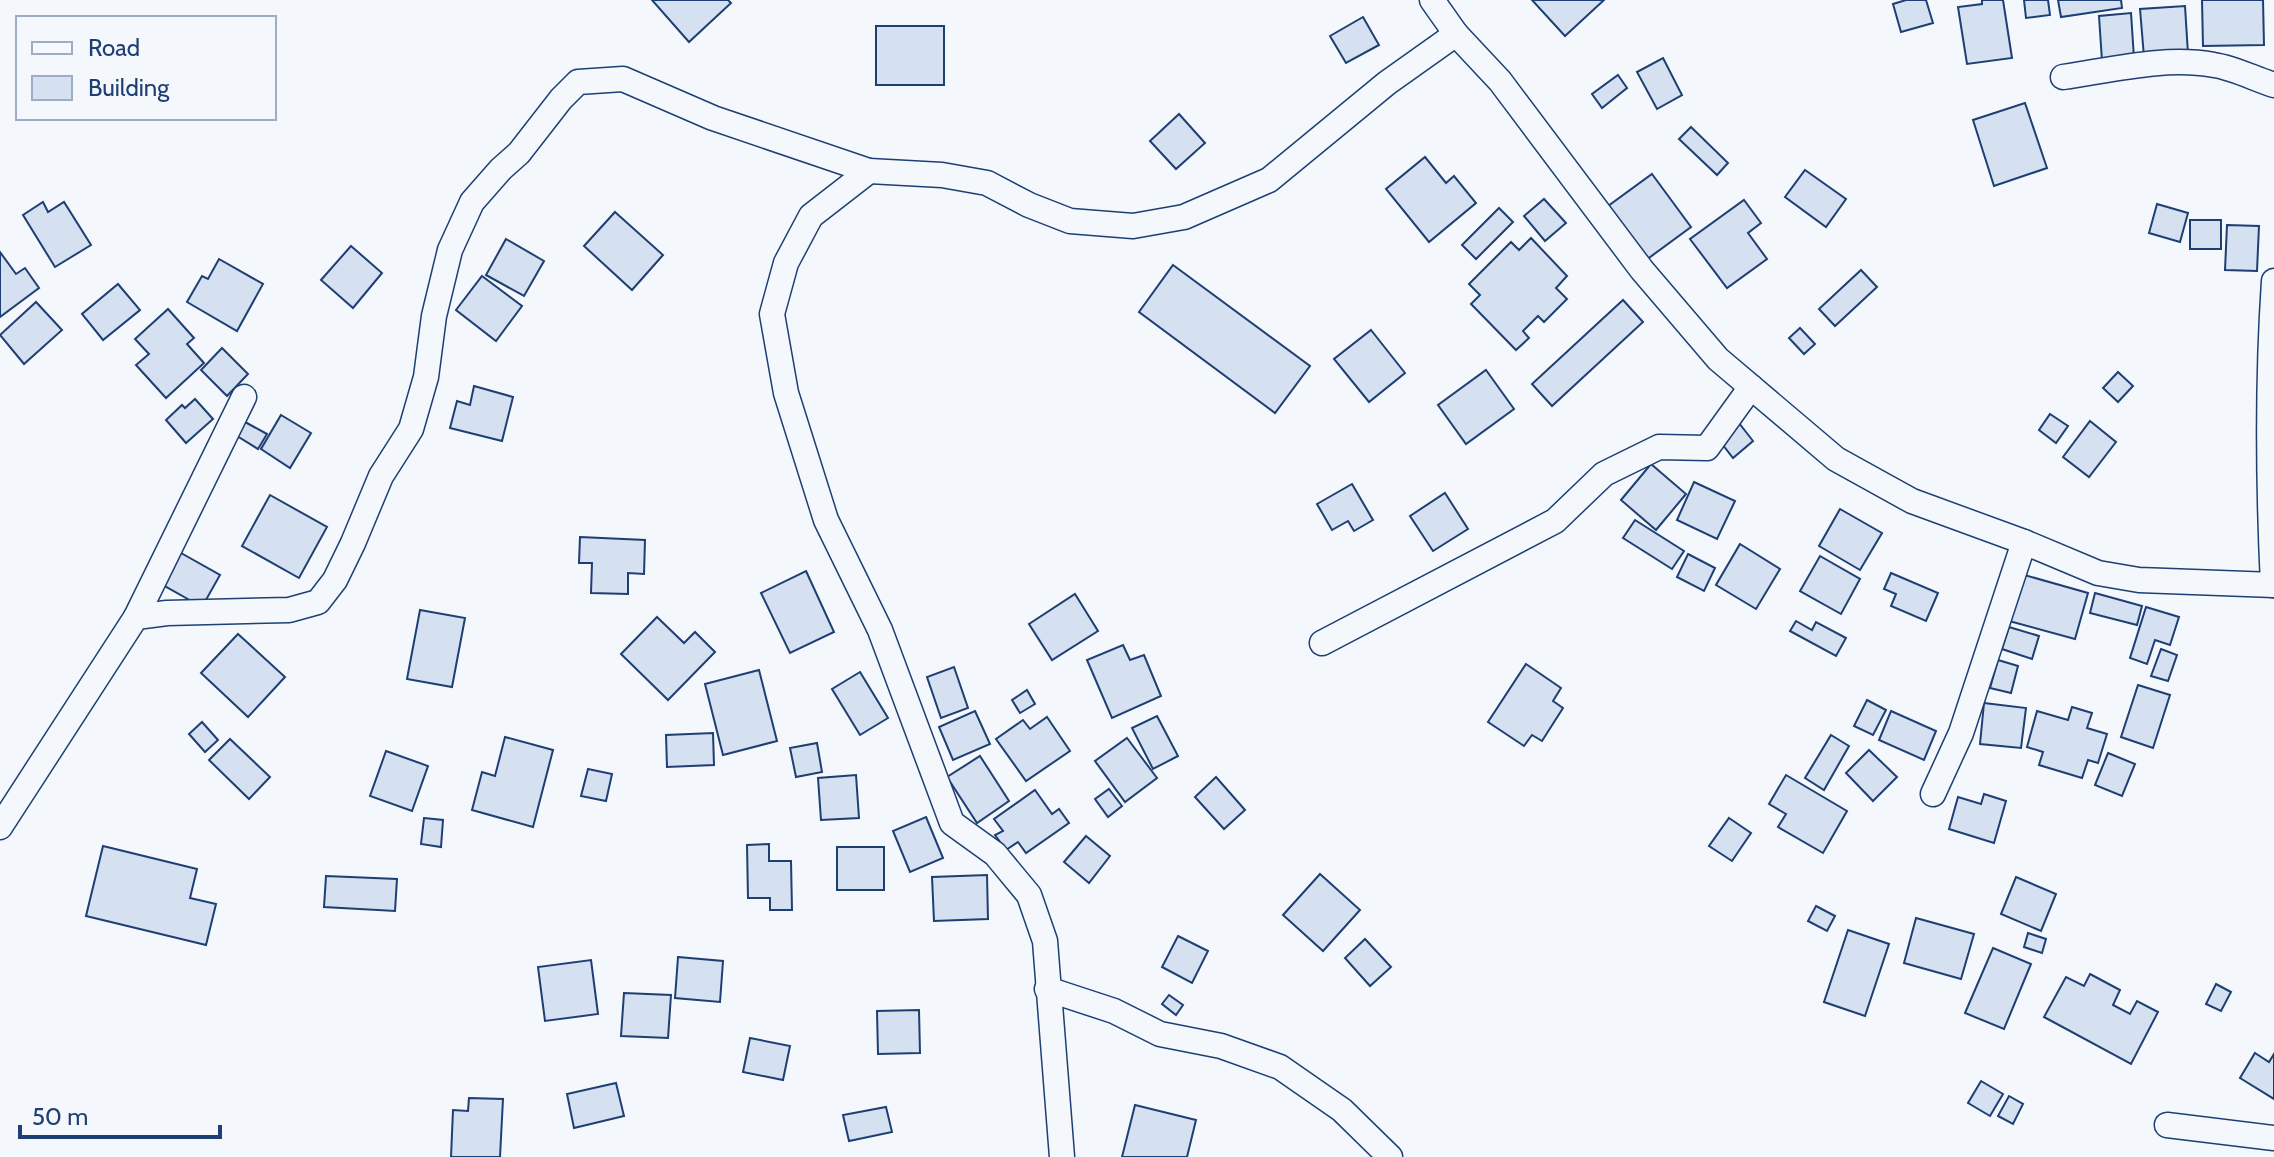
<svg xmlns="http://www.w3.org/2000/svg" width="2274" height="1157" viewBox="0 0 2274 1157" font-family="Cabin,sans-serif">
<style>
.building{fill:#d5e0f0;stroke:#1d3f73;stroke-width:2}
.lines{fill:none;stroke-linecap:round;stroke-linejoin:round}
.street-casing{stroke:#1d3f73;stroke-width:27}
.street{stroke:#f4f7fb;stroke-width:24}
</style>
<rect width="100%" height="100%" fill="#f4f7fb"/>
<g class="building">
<polygon points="652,0 728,0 731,3 689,42"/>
<polygon points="1532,0 1604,0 1565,36"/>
<polygon points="1906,0 1926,0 1933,23 1901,32 1893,4"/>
<polygon points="1982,0 2003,0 2012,58 1967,64 1958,7 1982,4"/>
<polygon points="2024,0 2048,0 2050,15 2026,18"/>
<polygon points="2058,0 2121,0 2122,8 2061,17"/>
<polygon points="2202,0 2263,0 2264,45 2203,46"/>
<polygon points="2185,6 2188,54 2144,57 2140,9"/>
<polygon points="2131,13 2134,58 2102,61 2099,16"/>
<polygon points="1363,17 1379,45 1346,63 1330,36"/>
<rect x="876" y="26" width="68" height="59"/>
<polygon points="1663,58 1682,95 1657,109 1637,72"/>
<polygon points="1618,75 1627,88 1602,108 1592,94"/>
<polygon points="2025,103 2047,168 1994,186 1973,120"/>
<polygon points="1179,114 1205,143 1176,169 1150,141"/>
<polygon points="1691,127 1728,163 1717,175 1679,139"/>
<polygon points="1425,157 1446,183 1454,176 1476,203 1429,242 1386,189"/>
<polygon points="1805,170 1846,199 1826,227 1785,197"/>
<polygon points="1652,174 1691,227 1642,263 1604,209"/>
<polygon points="1544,199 1566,223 1545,241 1524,216"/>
<polygon points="1744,200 1761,223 1748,233 1767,259 1727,288 1690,239"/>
<polygon points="43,202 48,212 64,202 91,245 55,267 23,215"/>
<polygon points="2157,204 2188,213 2180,242 2149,233"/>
<polygon points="1499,208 1513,222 1476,259 1462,245"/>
<polygon points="615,212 663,255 632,290 584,246"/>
<rect x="2190" y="220" width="31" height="29"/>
<polygon points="2227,225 2259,226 2257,271 2225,270"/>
<polygon points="1531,238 1567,276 1556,288 1567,299 1544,322 1538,316 1523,331 1529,338 1516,350 1471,304 1480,295 1469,284 1511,242 1519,250"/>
<polygon points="506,239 544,261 524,296 486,275"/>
<polygon points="351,246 382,273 353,308 321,280"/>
<polygon points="0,252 16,274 25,268 39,288 0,317"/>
<polygon points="219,259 263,284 237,331 187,302 202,276 208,279"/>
<polygon points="1173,265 1310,366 1275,413 1139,312"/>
<polygon points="1861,270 1877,287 1835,326 1819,309"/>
<polygon points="482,276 522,306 496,341 456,310"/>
<polygon points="118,284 140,310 103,340 82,314"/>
<polygon points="1623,300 1643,322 1552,406 1532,384"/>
<polygon points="36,302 62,330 24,364 0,335"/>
<polygon points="168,309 194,338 187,344 204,363 166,398 136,365 149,354 135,339"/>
<polygon points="1800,328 1815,344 1804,354 1789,338"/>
<polygon points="1371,330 1405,373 1369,402 1334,359"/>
<polygon points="222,348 248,374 227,396 201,370"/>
<polygon points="1486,370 1514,409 1466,444 1438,405"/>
<polygon points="2118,372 2133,386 2118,402 2103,388"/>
<polygon points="474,386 513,397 502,441 450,428 457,401 470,405"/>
<polygon points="195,399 213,419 186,443 166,420 182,405 185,408"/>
<polygon points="2050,414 2068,426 2056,443 2039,430"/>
<polygon points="281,415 311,433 290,468 261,449"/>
<polygon points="2090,421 2116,442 2089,477 2063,457"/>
<polygon points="245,422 267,434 258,449 237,436"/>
<polygon points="1739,423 1753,441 1733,458 1719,440"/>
<polygon points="1651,464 1686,494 1656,530 1621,500"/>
<polygon points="1694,482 1735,501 1717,539 1677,520"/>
<polygon points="1352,484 1373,520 1354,531 1348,521 1332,530 1317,504"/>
<polygon points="1445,493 1468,529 1433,551 1410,516"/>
<polygon points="270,495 327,527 299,578 242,546"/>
<polygon points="1840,509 1882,533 1860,570 1819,546"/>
<polygon points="1635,520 1684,551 1672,569 1623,538"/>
<polygon points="580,537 645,540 644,574 628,573 628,594 591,593 592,563 579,563"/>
<polygon points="1740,544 1780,569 1756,609 1716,585"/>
<polygon points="181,553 220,575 202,607 163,585"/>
<polygon points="1688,554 1715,568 1704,591 1677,577"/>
<polygon points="1820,556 1860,579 1841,614 1800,591"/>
<polygon points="806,571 834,632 790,653 761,593"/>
<polygon points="1891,573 1938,593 1926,621 1891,606 1896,594 1884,589"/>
<polygon points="2021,574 2088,593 2075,639 2009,621"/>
<polygon points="2095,593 2142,606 2137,625 2090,613"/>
<polygon points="1075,594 1098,631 1052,660 1029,624"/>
<polygon points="2146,607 2179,617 2170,645 2155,640 2147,664 2130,658"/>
<polygon points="420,610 465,618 452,687 407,679"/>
<polygon points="657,617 684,643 695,632 715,652 668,700 621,654"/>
<polygon points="1796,621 1812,630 1816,622 1846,638 1836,656 1790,631"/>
<polygon points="2009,627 2039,636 2032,659 2002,649"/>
<polygon points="238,634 285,677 248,717 201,673"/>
<polygon points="1123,645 1130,660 1144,655 1161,696 1112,718 1087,660"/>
<polygon points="2161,649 2177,655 2168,681 2151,676"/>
<polygon points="1998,660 2018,666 2011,693 1990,688"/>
<polygon points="1526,664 1561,688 1553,701 1563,708 1542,741 1532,735 1524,746 1488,722"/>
<polygon points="954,667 968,708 941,718 927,677"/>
<polygon points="759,670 777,741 723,755 705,684"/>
<polygon points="860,672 888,718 860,735 832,689"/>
<polygon points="2138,685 2170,695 2153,748 2121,737"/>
<polygon points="1027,690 1035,704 1020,713 1012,700"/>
<polygon points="1867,700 1886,710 1873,735 1854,726"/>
<polygon points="1984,703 2026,708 2021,748 1980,744"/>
<polygon points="2072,707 2092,713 2087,728 2107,734 2098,763 2088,760 2082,778 2039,765 2043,752 2027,747 2037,711 2068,720"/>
<polygon points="975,711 990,744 953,760 939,727"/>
<polygon points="1891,711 1936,731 1924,760 1879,740"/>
<polygon points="1157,716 1178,756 1153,769 1132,728"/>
<polygon points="1047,717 1070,751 1026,781 996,739 1023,720 1030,729"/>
<polygon points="202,722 218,740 205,752 189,734"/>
<polygon points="713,733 714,765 667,767 666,735"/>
<polygon points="1831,735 1849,746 1824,790 1805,778"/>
<polygon points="505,737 553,750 533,827 472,810 482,772 495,776"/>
<polygon points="1127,738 1157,778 1125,802 1095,761"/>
<polygon points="230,739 270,777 249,799 209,760"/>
<polygon points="817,743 822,772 796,777 790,748"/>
<polygon points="1869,750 1897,777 1873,801 1846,773"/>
<polygon points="386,751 428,766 412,811 370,796"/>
<polygon points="2108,753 2135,764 2122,796 2095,785"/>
<polygon points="980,756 1009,801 977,823 947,777"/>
<polygon points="588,769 612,774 606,801 581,796"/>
<polygon points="856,775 859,818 821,820 818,778"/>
<polygon points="1786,775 1847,811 1823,853 1778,827 1786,814 1769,804"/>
<polygon points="1216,777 1245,810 1224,829 1195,797"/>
<polygon points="1109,789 1122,806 1108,817 1095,799"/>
<polygon points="1035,790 1052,814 1059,809 1069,823 1026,853 1018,842 1006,850 995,835 1003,831 994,819"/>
<polygon points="1984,794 2006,801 1994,843 1949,829 1958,797 1981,804"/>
<polygon points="926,817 943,858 910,872 893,831"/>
<polygon points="424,818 443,820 441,847 421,844"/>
<polygon points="1729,818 1751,833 1732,861 1709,846"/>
<polygon points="1086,836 1110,856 1089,883 1064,862"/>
<polygon points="769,844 769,861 791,861 792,910 770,910 770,898 748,898 747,845"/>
<polygon points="103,846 197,869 190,898 216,904 206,945 86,916"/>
<rect x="837" y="847" width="47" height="43"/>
<polygon points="1320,874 1360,910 1323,951 1283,915"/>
<polygon points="987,875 988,919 934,921 932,877"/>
<polygon points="326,876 397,879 395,911 324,907"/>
<polygon points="2016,877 2056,894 2041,931 2001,914"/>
<polygon points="1816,906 1835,916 1827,931 1808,921"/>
<polygon points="1916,918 1974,934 1961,979 1904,963"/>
<polygon points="1848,930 1889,944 1865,1016 1824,1002"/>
<polygon points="2028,933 2046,939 2042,953 2024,947"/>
<polygon points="1178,936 1208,951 1192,983 1162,967"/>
<polygon points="1365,939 1391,967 1370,986 1345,958"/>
<polygon points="1993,948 2031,964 2004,1029 1965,1013"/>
<polygon points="678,957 723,961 720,1002 675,998"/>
<polygon points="591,960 598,1014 545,1021 538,967"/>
<polygon points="2090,974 2120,990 2113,1005 2130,1014 2137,1001 2158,1012 2131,1064 2044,1017 2066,977 2084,986"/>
<polygon points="2216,984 2231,992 2221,1011 2206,1004"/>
<polygon points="624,993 671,995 668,1038 621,1036"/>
<polygon points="1169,995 1183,1005 1176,1015 1162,1004"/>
<polygon points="919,1010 920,1053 878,1054 877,1011"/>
<polygon points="750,1038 790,1046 783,1080 743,1072"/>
<polygon points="2255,1053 2269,1062 2274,1054 2274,1099 2240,1078"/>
<polygon points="1981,1081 2003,1094 1990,1116 1968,1103"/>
<polygon points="616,1083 624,1116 574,1128 567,1094"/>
<polygon points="2009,1096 2023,1104 2013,1124 1998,1116"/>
<polygon points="469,1098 503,1099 500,1157 451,1157 453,1110 468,1111"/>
<polygon points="1135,1105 1196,1120 1187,1157 1122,1157"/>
<polygon points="886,1107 892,1132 849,1141 843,1115"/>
</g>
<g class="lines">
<g class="street-casing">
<g id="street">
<polyline points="1432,0 1456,34"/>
<path d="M2063,77C2112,70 2165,56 2214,65C2234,68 2255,79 2274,85"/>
<polyline points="869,171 811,216 786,263 772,314 786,393 826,520 880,630 952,823 995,854 1029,895 1045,941 1062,1157"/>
<path d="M2273,585C2268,481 2267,384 2274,281"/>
<polyline points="136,617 244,397"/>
<polyline points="1322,643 1555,521 1604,474 1659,447 1707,448 1751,387"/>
<polyline points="1933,794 1961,733 2024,542"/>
<polyline points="0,827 136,617 167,613 289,610 318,602 335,580 353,543 381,476 411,429 426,377 434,316 450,250 472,202 501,169 519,153 561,99 578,82 623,79 713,118 869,171 942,175 987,183 1029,205 1070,221 1133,226 1184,217 1269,180 1387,83 1456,34 1500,81 1642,270 1718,359 1836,459 1912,501 2024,542 2098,573 2139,580 2274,585"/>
<polyline points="1047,989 1114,1011 1160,1034 1221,1046 1280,1067 1342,1110 1390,1157"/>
<polyline points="2167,1125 2274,1138"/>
</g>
</g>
<use href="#street" class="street"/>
</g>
<rect x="16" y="16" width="260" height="104" fill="#f4f7fb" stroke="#9eadc5" stroke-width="2"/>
<rect x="32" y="42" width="40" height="12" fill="#f4f7fb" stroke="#9eadc5" stroke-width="2"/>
<text x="88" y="56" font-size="24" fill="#1d3f73">Road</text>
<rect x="32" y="76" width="40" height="24" fill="#d5e0f0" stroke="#9eadc5" stroke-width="2"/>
<text x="88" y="96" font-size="24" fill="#1d3f73">Building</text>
<path d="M20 1125v12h200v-12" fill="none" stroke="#1d3f73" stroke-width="4"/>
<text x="32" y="1125" font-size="24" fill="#1d3f73" stroke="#f4f7fb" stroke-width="6" paint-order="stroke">50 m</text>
</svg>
